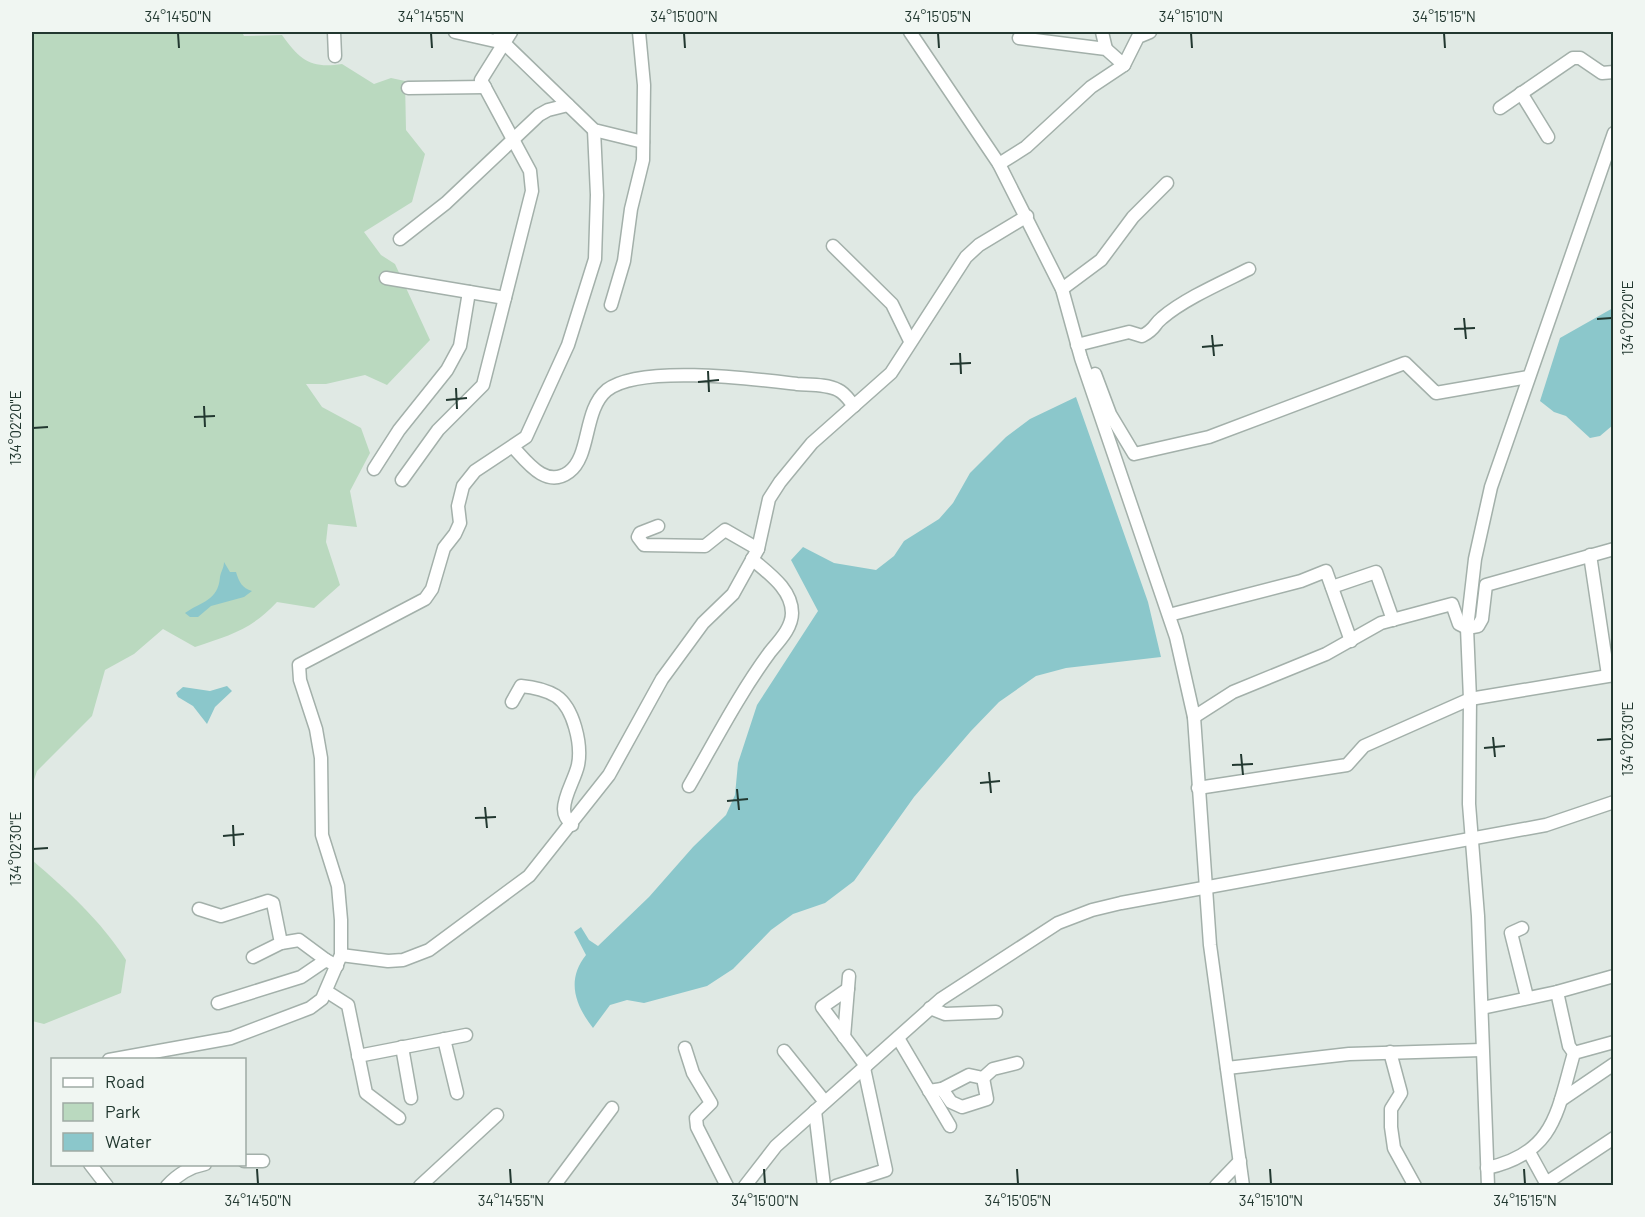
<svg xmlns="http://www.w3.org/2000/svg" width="1645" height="1217" viewBox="0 0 1645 1217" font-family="Barlow,sans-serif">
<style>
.green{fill:#bad9bf}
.water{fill:#8bc7cb}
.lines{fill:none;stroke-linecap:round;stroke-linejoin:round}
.street-casing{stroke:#a3b0aa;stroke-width:15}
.street{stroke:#fff;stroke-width:12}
.ticks{fill:none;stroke:#223830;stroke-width:2}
.neatline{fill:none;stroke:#223830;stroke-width:2}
.ticks-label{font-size:15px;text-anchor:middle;fill:#223830}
</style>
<rect width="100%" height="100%" fill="#e0e9e4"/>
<g class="green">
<path d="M32,32H242L244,36L282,35C300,60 311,69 342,64L374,84L391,78L405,81L406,130L425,154L412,202L364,232L381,255L395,264L430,340L387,385L365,375L326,384H306L322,407L361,428L370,453L350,491L357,527L328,524L326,542L340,585L314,608L277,602C251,630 230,635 195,647L163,629L134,654L105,670L92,716L37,771L32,786Z"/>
<path d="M32,860C67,890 100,920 126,960L121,993L44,1024L32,1021Z"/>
</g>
<g class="water">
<polygon points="1613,308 1613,425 1600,436 1590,438 1566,416 1554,412 1540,401 1560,338"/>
<path d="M1076,397L1148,602L1161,657L1066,668L1036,676L999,702L971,731L914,797L854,881L825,903L793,914L771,930L733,969L707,986L644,1003L627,1000L610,1005L593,1028C575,1005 566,980 586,955L574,932L581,927L589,940L598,946L649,897L693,847L726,815L735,795L738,763L757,705L818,611L791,560L803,547L834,563L876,570L894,556L904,541L939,519L953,503L970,473L1006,437L1030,419Z"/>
<path d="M224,562L230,572H236C239,582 242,588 252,591L244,597L211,606L198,617H190L185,613C202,601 218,601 220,577C221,571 224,568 224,562Z"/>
<polygon points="227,686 232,691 215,707 207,724 193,706 178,697 176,693 183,687 210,691"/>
</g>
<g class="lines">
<g class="street-casing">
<g id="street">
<polyline points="334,32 335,56"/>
<polyline points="455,32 504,43"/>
<polyline points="499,32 504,43 594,130 643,142"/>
<polyline points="910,32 999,164 1062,289 1081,358 1176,637 1194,717 1210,945 1243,1186"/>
<polyline points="1102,32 1106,49"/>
<polyline points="1019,38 1106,49 1124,65"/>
<polyline points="408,88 485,87"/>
<polyline points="1521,93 1548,137"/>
<polyline points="1500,108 1573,58 1580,58 1602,73 1614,72"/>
<polyline points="999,164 1026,147 1091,87 1124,65 1138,37 1150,32"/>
<polyline points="400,239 446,203 539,115 548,110 568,105"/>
<polyline points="833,246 892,304 910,341"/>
<polyline points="386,278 505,298"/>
<polyline points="1062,289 1101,260 1133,217 1167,183"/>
<polyline points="611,305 624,261 631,209 643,160 644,85 639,32"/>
<path d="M1077,345L1129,332L1142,336C1157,328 1152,326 1162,318C1184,299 1223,282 1249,269"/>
<polyline points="1095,374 1110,414 1134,454 1209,437 1405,363 1436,393 1528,377"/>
<path d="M513,447C527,462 546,489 569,472C591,456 583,410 607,390C640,364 755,379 797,384C809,385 827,384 838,390C845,393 849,400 854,406"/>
<polyline points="374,469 399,430 447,370 460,346 469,292"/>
<polyline points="402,480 438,430 483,385 532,191 530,171 481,80 511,32"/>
<polyline points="658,526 640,533 638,537 644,545 705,546 725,530 758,549"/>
<polyline points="1590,555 1608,675"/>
<polyline points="1332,587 1376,572 1393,620"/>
<polyline points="1169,615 1301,581 1326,571 1351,641"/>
<path d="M512,702L521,686C532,687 546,690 556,696C574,708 582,745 578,765C575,779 564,795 564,809C564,816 567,819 572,825"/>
<polyline points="1194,717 1233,692 1326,654 1381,623 1452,604 1459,624 1467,628 1478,626 1482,619 1486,585 1614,549"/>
<path d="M689,786C715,741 739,694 770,652C779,641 792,628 792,613C792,589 768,573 752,559"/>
<polyline points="1198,788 1347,765 1364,746 1470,699 1614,675"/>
<polyline points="199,909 221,916 268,901 273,903 281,943"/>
<polyline points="1522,928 1511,933 1527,997"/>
<polyline points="341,955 388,961 403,960 429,950 529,876 609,775 662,679 703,623 733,594 758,549 769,499 780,482 812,443 891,373 966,257 979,245 1027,216"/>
<polyline points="253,957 281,943 299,940 326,960"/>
<polyline points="848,989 822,1007 866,1066"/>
<polyline points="326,991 348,1005 366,1093 399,1118"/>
<polyline points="1557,992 1569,1046 1574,1053"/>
<polyline points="218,1003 301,977 326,960 337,966"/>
<polyline points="930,1008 945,1014 996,1012"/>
<polyline points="1482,1008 1557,992 1614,976"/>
<polyline points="844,1037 849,976"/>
<polyline points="898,1038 950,1126"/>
<polyline points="444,1039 457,1093"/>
<polyline points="402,1047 411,1098"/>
<polyline points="685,1048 693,1073 711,1103 696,1118 697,1127 727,1186"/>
<polyline points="784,1051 825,1102"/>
<polyline points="1390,1052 1401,1093 1391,1109 1391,1127 1394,1148 1415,1186"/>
<polyline points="358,1056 466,1035"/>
<polyline points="109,1060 231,1038 310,1008 322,999 341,955 341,920 338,886 322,835 321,758 316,729 300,680 299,665 425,599 432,589 444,548 455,534 460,523 458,506 463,486 475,471 526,437 568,345 595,259 597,195 594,130"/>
<polyline points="1227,1068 1349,1054 1482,1050"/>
<polyline points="942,1089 951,1102 962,1107 987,1099 983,1078"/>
<polyline points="929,1091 942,1089 969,1075 983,1078 993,1069 1017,1063"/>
<polyline points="1561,1100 1614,1064"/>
<polyline points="815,1111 824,1186"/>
<polyline points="1529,1152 1546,1183 1614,1138"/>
<polyline points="244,1161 263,1161"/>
<polyline points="90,1164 107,1186"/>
<path d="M1487,1168C1555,1153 1557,1112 1574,1053L1614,1042"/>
<path d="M167,1186C178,1174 189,1167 205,1164"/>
<polyline points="420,1186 497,1115"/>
<polyline points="554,1186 612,1108"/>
<polyline points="745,1186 776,1146 941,999 1058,923 1092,910 1121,903 1546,825 1614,802"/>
<polyline points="836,1186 886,1170 864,1068"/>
<polyline points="1216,1186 1240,1161"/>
<polyline points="1488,1186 1478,916 1469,804 1470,699 1467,628 1475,559 1491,487 1614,133"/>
</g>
</g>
<use href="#street" class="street"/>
</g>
<path class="ticks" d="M178,33L179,48M431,33L432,48M684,33L685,48M938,33L939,48M1191,33L1192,48M1444,33L1445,48M1464,318L1466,339M1597,319L1612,318M1454,329L1475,328M1212,335L1214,356M1202,347L1223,345M960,353L961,374M950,364L971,363M708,371L709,392M698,382L719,380M456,388L457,409M446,400L467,398M204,406L205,427M194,417L215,416M33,428L48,427M1493,737L1495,757M1597,740L1612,739M1484,748L1505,746M1241,754L1243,775M1232,765L1253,764M989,772L991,793M980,783L1000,781M737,789L739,810M727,801L748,799M485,807L487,828M475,818L496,817M233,825L234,846M223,836L244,834M33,849L48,848M257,1169L258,1184M510,1169L511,1184M764,1169L765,1184M1017,1169L1018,1184M1270,1169L1271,1184M1524,1169L1525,1184"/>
<rect width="1645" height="1217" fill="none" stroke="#f0f6f2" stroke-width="66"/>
<rect x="51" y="1058" width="195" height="108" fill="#f0f6f2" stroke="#9eaaa4" stroke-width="1.5"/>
<rect x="63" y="1078" width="30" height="9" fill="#ffffff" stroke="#9eaaa4" stroke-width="1.5"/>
<text x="105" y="1088" font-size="18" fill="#223830">Road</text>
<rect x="63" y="1103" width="30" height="18" fill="#bad9bf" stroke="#9eaaa4" stroke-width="1.5"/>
<text x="105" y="1118" font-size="18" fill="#223830">Park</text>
<rect x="63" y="1133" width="30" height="18" fill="#8bc7cb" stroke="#9eaaa4" stroke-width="1.5"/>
<text x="105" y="1148" font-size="18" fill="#223830">Water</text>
<rect x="33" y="33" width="1579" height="1151" class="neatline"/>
<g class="ticks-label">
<text x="178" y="22">34°14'50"N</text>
<text x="431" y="22">34°14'55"N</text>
<text x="684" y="22">34°15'00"N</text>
<text x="938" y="22">34°15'05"N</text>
<text x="1191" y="22">34°15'10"N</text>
<text x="1444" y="22">34°15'15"N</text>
<text transform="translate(1628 318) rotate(-90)" y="5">134°02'20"E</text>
<text transform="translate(16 428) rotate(-90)" y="5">134°02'20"E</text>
<text transform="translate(1628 739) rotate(-90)" y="5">134°02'30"E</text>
<text transform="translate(16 849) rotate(-90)" y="5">134°02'30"E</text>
<text x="258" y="1206">34°14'50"N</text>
<text x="511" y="1206">34°14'55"N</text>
<text x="765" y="1206">34°15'00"N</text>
<text x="1018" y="1206">34°15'05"N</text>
<text x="1271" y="1206">34°15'10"N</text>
<text x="1525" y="1206">34°15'15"N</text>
</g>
</svg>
